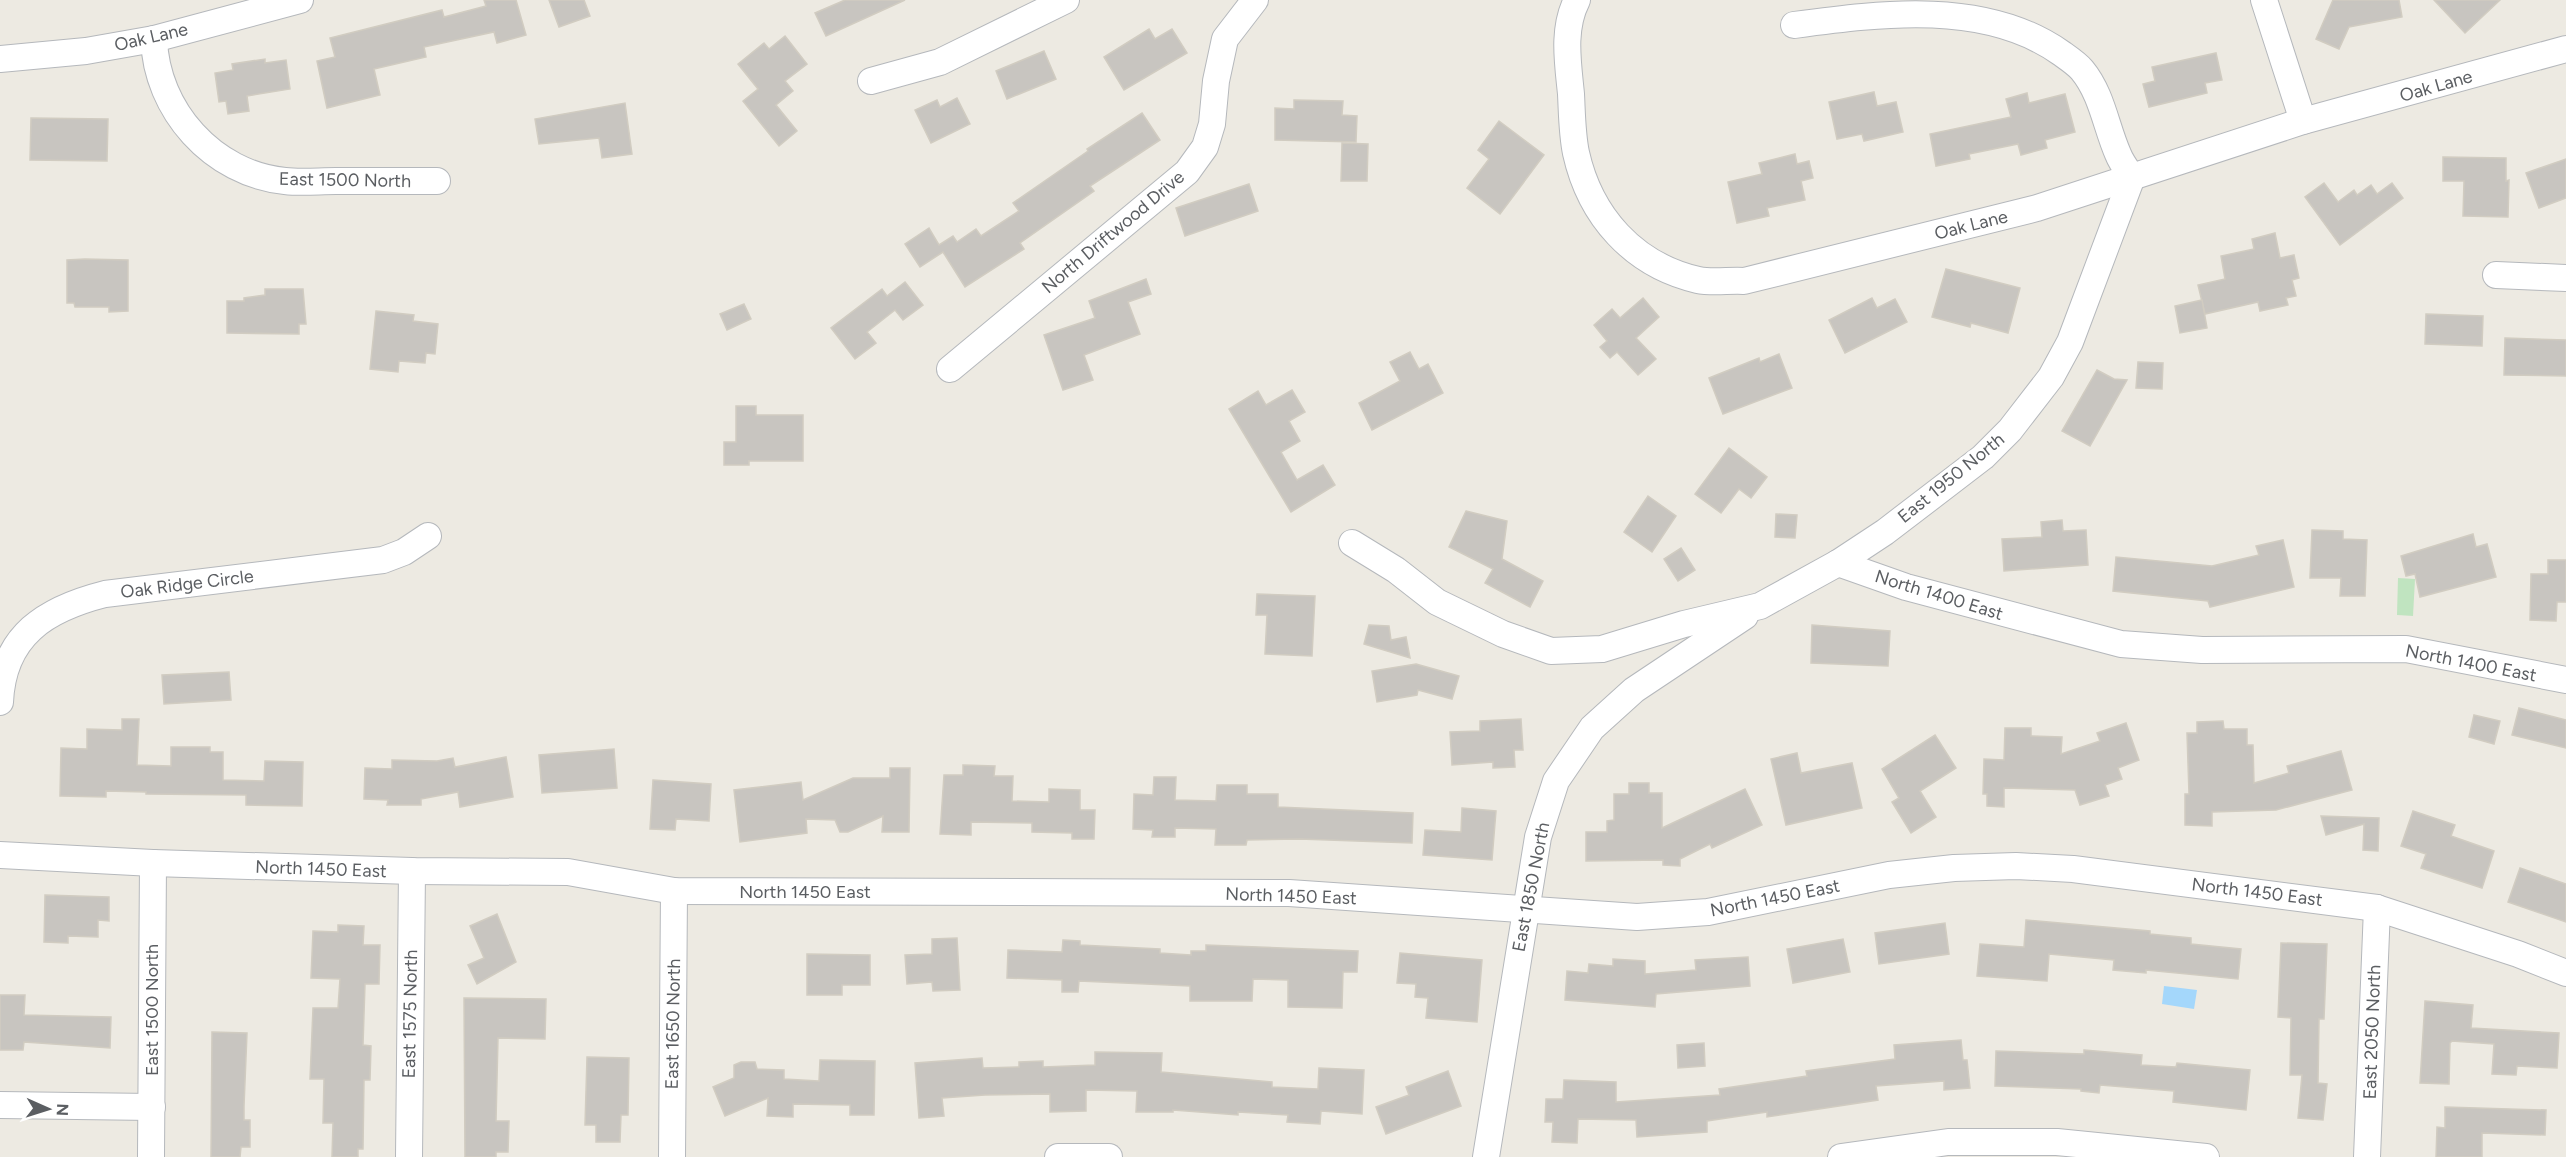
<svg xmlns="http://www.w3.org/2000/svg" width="2566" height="1157" viewBox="0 0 2566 1157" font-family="Figtree,sans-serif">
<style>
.green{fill:#c0e4c0}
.water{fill:#a4d7fb}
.building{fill:#c8c5c0;stroke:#d1ccc1;stroke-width:1.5}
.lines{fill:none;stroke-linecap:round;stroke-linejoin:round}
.minor-casing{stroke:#b5b8bc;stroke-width:28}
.minor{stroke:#fff;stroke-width:26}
.labels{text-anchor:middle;stroke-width:6;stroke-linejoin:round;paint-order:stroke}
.street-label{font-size:18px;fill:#5b5e62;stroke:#fff}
</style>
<rect width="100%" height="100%" fill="#edeae2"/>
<polygon class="green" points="2398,578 2415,579 2413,616 2397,615"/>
<polygon class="water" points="2164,986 2197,990 2194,1009 2162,1004"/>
<g class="building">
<polygon points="484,0 516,0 526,35 497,43 494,32 424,47 426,57 374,69 380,95 327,108 317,61 335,57 330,38 442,10 444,17 486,6"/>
<polygon points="549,0 584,0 590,16 559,27"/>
<polygon points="845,0 905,0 826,36 815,13"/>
<polygon points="2333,0 2399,0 2402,17 2349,27 2339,49 2316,39"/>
<polygon points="2434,0 2500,0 2465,33"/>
<polygon points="1149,29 1155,39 1172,29 1187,53 1124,90 1104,57"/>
<polygon points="785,36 807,64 785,81 793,91 776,105 797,131 779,146 743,101 758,89 738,64 764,43 769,49"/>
<polygon points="1044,51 1056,79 1007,99 996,71"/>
<polygon points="2216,53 2222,80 2205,83 2207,93 2149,107 2143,84 2155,81 2152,67"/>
<polygon points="265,59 265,63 286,60 290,89 247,96 249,111 228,114 226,101 219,102 215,73 233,70 232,64"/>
<polygon points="1874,92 1877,106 1896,102 1903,132 1864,141 1862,134 1837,139 1829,102"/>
<polygon points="2027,93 2029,103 2065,94 2075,132 2045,140 2047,148 2021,155 2018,144 1969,154 1970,159 1936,166 1930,134 2011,117 2006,99"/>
<polygon points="957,98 970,124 931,143 915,110 937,100 940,107"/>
<polygon points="1294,100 1343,101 1342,115 1357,116 1356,142 1275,140 1275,108 1294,109"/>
<polygon points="625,103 632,154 602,158 599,138 539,144 535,119"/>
<polygon points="1142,113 1160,140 1090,186 1094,191 1020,243 1024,249 965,287 943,252 920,267 905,244 929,228 939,245 953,236 957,242 976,229 981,236 1019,211 1013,203 1088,151 1087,149"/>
<polygon points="31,118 108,119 107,161 30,160"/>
<polygon points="1499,121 1544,155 1500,214 1467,188 1489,159 1478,150"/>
<polygon points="1342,143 1368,144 1367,181 1341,181"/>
<polygon points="1795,154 1797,164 1809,161 1813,178 1801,181 1805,200 1767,208 1769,216 1737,223 1728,182 1762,174 1759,163"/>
<polygon points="2443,157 2506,158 2506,181 2509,180 2508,217 2463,216 2464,181 2443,181"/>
<polygon points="2566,159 2566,198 2539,208 2526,173"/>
<polygon points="2324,183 2338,202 2354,190 2357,195 2371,185 2377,194 2392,183 2403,198 2340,245 2305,197"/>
<polygon points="1249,184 1258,211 1185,236 1176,208"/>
<polygon points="2275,233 2280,258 2294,255 2299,278 2292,280 2296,296 2286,298 2288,305 2260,311 2258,302 2205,314 2198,285 2225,279 2221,256 2254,249 2252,239"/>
<polygon points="85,259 128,260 128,311 109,312 109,307 75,307 74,303 67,303 67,260"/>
<polygon points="1946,269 2020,288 2008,333 1971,323 1970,327 1932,317"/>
<polygon points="1146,279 1151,294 1128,302 1140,334 1084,355 1093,380 1063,390 1044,335 1095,318 1089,301"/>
<polygon points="905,282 923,305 903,320 895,310 867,332 876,343 855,359 831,328 882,289 887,296"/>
<polygon points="265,289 303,289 306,324 299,324 299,334 227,333 227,301 244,301 244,298 265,295"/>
<polygon points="1643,298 1659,317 1636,338 1656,359 1638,375 1617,352 1610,358 1600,347 1607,341 1594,325 1612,309 1620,318"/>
<polygon points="1872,298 1877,308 1895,299 1907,322 1845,353 1829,320"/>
<polygon points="2202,300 2207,328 2180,333 2175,306"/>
<polygon points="744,304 751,319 727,330 720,314"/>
<polygon points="376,311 414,315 413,321 438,324 435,354 426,353 425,363 399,361 398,372 370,369"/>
<polygon points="2426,314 2483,316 2482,346 2425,344"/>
<polygon points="2505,338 2566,340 2566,376 2504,375"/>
<polygon points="1410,352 1419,369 1428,364 1443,393 1372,430 1359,403 1400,381 1390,362"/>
<polygon points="1779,354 1792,388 1723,414 1709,378 1759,358 1760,362"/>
<polygon points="2138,362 2163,363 2162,389 2136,388"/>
<polygon points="2097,370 2114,379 2127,380 2090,446 2062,431"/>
<polygon points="1292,390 1305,412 1289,421 1300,441 1281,452 1297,480 1323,465 1335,485 1291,512 1229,409 1258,391 1266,405"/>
<polygon points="736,406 756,406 756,415 803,415 803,461 749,461 749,465 724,465 724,442 736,442"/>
<polygon points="1729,448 1767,477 1751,498 1739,489 1721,513 1695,494"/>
<polygon points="1648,496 1676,516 1652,552 1624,532"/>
<polygon points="1466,511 1507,521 1502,559 1543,581 1530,607 1485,583 1493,569 1449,547"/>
<polygon points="1776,514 1797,515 1795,538 1775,537"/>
<polygon points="2062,520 2063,531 2086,530 2088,565 2004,571 2002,539 2042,537 2041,522"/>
<polygon points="2312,530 2343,531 2343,539 2367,540 2365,596 2340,596 2341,578 2310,578"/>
<polygon points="2473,534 2476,547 2487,544 2496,577 2420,597 2415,574 2406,576 2401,556"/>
<polygon points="2283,540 2294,587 2210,607 2208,601 2113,591 2116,557 2212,566 2259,555 2256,546"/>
<polygon points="1681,548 1695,570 1678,581 1664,559"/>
<polygon points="2548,560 2566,560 2566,602 2557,602 2556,621 2530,620 2531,574 2548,574"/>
<polygon points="1257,594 1315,596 1312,656 1265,654 1267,615 1256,615"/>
<polygon points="1369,625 1389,626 1391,640 1406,637 1410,658 1364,644"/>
<polygon points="1812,625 1890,631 1888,666 1811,663"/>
<polygon points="1416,664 1459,676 1452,699 1418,690 1417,695 1377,702 1372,671"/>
<polygon points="229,672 231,700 164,704 162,675"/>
<polygon points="2519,708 2566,720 2566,748 2512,735"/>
<polygon points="2474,715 2500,721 2494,744 2469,737"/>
<polygon points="122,719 139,719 137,765 171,766 171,747 210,747 210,752 223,752 223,780 264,781 265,761 303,762 302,806 246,805 246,795 146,794 146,792 106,791 106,797 60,796 61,748 87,749 87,729 122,730"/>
<polygon points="1521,719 1523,750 1514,750 1515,767 1493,768 1493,762 1452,765 1450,732 1480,731 1480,721"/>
<polygon points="2223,721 2224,729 2247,729 2247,745 2253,745 2254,783 2289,773 2287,766 2341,751 2352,790 2276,810 2212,812 2212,826 2185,825 2185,794 2189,794 2187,733 2197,733 2197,722"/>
<polygon points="2126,723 2139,760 2118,768 2122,779 2105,785 2109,796 2080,805 2075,790 2004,788 2004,807 1987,806 1987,794 1983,794 1984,759 2004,760 2005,728 2031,728 2031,736 2062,737 2061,754 2100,741 2097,733"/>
<polygon points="1935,735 1956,768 1920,791 1936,817 1911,833 1892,802 1899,798 1882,769"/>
<polygon points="614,749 617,788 542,793 539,755"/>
<polygon points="1797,753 1801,773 1852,763 1862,808 1786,825 1771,759"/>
<polygon points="506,757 513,797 460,807 458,792 421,799 421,805 387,805 388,800 364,799 365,768 392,769 392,760 437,761 453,758 455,767"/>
<polygon points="963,765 995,766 994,776 1013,776 1012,801 1049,802 1049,789 1080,790 1080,810 1095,810 1094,839 1072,839 1072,833 1032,832 1032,823 971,822 971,835 940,834 944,775 963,775"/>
<polygon points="890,768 910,768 909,832 882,832 883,816 848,832 840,832 835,820 806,819 807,833 740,842 734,790 801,782 803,800 853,778 890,778"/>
<polygon points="1154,777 1176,777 1175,800 1216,801 1217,785 1247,785 1247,794 1278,794 1278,807 1413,813 1412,843 1299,839 1247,840 1246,845 1215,845 1216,829 1175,828 1175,837 1152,837 1153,830 1133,829 1134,794 1153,795"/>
<polygon points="653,780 711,784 709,821 676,819 675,830 650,829"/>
<polygon points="1629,783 1649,783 1649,793 1662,793 1662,828 1745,789 1762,825 1712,848 1710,844 1680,859 1680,866 1663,865 1663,860 1586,861 1586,832 1607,832 1607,821 1614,820 1614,794 1629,794"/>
<polygon points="1462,808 1496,811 1492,860 1423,855 1425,830 1461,832"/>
<polygon points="2413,811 2455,825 2451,836 2494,851 2482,888 2421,868 2426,854 2401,846"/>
<polygon points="2321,816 2379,818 2378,851 2363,850 2364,824 2326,835"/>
<polygon points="2520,868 2566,884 2566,922 2508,902"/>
<polygon points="45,895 109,897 109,921 98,920 98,937 68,936 68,943 44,942"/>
<polygon points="497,914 516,962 477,984 468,965 484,958 470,926"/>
<polygon points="2026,920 2150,931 2150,934 2191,938 2191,944 2241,949 2238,979 2146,970 2146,973 2113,970 2114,960 2049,954 2047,981 1977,976 1980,944 2024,947"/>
<polygon points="1945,923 1949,954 1879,964 1875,933"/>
<polygon points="338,925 364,926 363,945 380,945 379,984 365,984 363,1045 371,1046 370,1080 364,1080 363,1149 358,1149 358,1157 332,1157 333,1123 323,1123 324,1079 310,1079 313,1008 338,1008 340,979 311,978 313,931 338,932"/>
<polygon points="957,938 960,990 933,991 932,982 907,984 905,955 932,954 932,939"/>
<polygon points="1843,939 1850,972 1793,983 1787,949"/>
<polygon points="1063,940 1080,941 1080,945 1160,949 1160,953 1191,955 1191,951 1206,951 1206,945 1358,951 1357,972 1343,972 1342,1008 1288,1007 1288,980 1253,979 1252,1001 1190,1001 1190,986 1079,981 1078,992 1062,992 1062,980 1007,978 1008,950 1062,952"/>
<polygon points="2281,943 2327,944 2324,1019 2319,1019 2318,1083 2327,1084 2323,1120 2298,1118 2302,1075 2290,1075 2291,1018 2278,1017"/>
<polygon points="1400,953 1482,960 1477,1022 1426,1018 1428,998 1415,997 1416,984 1397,983"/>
<polygon points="807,954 870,955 870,985 842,985 842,995 807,995"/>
<polygon points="1748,957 1750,986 1656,994 1655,1007 1565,1000 1567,971 1588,973 1589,964 1613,966 1613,959 1645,961 1645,974 1696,970 1695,960"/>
<polygon points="0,995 25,995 24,1015 111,1017 110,1048 24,1042 23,1050 0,1050"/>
<polygon points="464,998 546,999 545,1039 498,1038 496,1121 509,1121 508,1152 496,1152 496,1157 465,1157"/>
<polygon points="2425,1001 2473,1005 2471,1028 2559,1033 2557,1068 2517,1066 2516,1075 2492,1074 2494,1044 2452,1041 2450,1043 2449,1084 2420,1083"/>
<polygon points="212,1032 247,1033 244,1106 244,1120 250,1120 250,1147 241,1147 240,1157 211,1157"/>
<polygon points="1961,1040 1963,1060 1967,1060 1970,1088 1944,1090 1944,1081 1876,1086 1878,1100 1767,1117 1767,1112 1707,1121 1707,1132 1637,1137 1636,1120 1578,1119 1577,1143 1552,1142 1553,1122 1545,1122 1546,1099 1563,1099 1564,1080 1616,1082 1616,1102 1720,1095 1719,1089 1807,1076 1806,1071 1895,1059 1894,1045"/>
<polygon points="1704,1043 1705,1066 1678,1068 1677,1045"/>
<polygon points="2084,1050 2142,1055 2141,1065 2176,1067 2177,1063 2250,1070 2246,1110 2173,1102 2174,1091 2100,1085 2099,1093 2081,1091 2081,1089 1995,1086 1996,1051 2084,1054"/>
<polygon points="1095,1052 1162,1053 1161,1072 1272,1082 1272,1087 1318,1089 1319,1068 1364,1070 1362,1114 1321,1111 1320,1124 1287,1122 1288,1115 1238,1112 1238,1115 1173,1110 1173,1112 1136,1112 1137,1091 1086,1090 1086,1111 1050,1112 1050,1094 985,1095 942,1098 944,1116 919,1118 915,1063 982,1058 983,1068 1019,1067 1019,1062 1043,1061 1043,1067 1095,1065"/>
<polygon points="587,1057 629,1058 628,1115 621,1115 620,1142 596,1142 596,1125 585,1125"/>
<polygon points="820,1060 875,1061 874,1115 850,1115 850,1105 793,1104 793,1117 767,1116 768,1098 725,1116 713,1087 734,1078 734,1065 741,1062 755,1062 757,1069 784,1070 784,1079 819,1081"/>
<polygon points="1448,1071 1461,1106 1386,1134 1376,1107 1409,1095 1406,1087"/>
<polygon points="2445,1107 2546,1110 2545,1135 2482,1133 2482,1157 2436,1157 2437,1127 2445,1128"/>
</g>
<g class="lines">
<g class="minor-casing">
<g id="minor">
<path d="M1577,0C1562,29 1568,63 1571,94C1572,113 1572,134 1576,153C1590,216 1633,265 1698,280C1712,283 1730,280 1744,281L2037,208L2303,121L2566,49"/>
<polyline points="2264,0 2303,121"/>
<path d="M154,39C156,110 213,174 285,181C302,183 319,181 336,181C369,181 403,181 437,181"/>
<polyline points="0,59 86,51 154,39 300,0"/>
<polyline points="871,81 940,62 1066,0"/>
<polyline points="2496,275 2566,278"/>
<polyline points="950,369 1187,172 1205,147 1212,124 1216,81 1225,39 1255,0"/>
<path d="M1352,543L1396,570L1437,602L1503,634L1551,651L1602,649L1684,624L1760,606L1838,563L1885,532L1983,457L2010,430L2051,377L2070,342L2132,177C2127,170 2121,162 2118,154C2106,127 2102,94 2082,70C2077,64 2068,58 2061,53C1986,0 1883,13 1794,25"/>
<polyline points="1838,563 1906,587 2121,644 2202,650 2406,649 2566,680"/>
<path d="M0,702C3,635 46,609 105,594L383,560L404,552L428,536"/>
<polyline points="0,855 153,863 412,871 568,872 674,891 1289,893 1637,917 1708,912 1889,875 1954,868 2016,866 2073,869 2377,908 2518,954 2566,973"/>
<polyline points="0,1105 152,1107"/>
<polyline points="151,1157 153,863"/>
<polyline points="409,1157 412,871"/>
<polyline points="672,1157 674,891"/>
<polyline points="1058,1157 1109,1157"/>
<polyline points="1486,1157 1538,837 1556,781 1592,728 1634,690 1745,616"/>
<polyline points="1841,1157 1948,1142 2057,1142 2206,1157"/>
<polyline points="2367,1157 2377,908"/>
</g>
</g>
<use href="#minor" class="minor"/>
</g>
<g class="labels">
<g class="street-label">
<text transform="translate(151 37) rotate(-13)" y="6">Oak Lane</text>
<text transform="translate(2436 86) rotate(-16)" y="6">Oak Lane</text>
<text transform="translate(345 180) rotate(1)" y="6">East 1500 North</text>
<text transform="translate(1971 225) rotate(-14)" y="6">Oak Lane</text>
<text transform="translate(1113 232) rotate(-40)" y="6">North Driftwood Drive</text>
<text transform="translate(1951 478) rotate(-39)" y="6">East 1950 North</text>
<text transform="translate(187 584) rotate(-7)" y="6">Oak Ridge Circle</text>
<text transform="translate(1939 595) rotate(17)" y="6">North 1400 East</text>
<text transform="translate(2471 663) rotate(11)" y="6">North 1400 East</text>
<text transform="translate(321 869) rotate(2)" y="6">North 1450 East</text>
<text transform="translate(1531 887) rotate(-79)" y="6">East 1850 North</text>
<text x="805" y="898">North 1450 East</text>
<text transform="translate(2257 892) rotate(7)" y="6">North 1450 East</text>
<text transform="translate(1291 896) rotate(2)" y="6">North 1450 East</text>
<text transform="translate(1775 898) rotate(-11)" y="6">North 1450 East</text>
<text transform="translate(152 1010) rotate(-90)" y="6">East 1500 North</text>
<text transform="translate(410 1014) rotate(-89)" y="6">East 1575 North</text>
<text transform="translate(673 1024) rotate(-89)" y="6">East 1650 North</text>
<text transform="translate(2372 1032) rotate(-88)" y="6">East 2050 North</text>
</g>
</g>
<g transform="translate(48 1109) rotate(93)" stroke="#ffffff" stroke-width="4.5" paint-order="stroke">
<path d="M0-4.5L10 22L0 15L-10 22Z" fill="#5b5e62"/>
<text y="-9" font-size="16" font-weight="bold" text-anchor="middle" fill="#5b5e62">N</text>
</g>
</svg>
